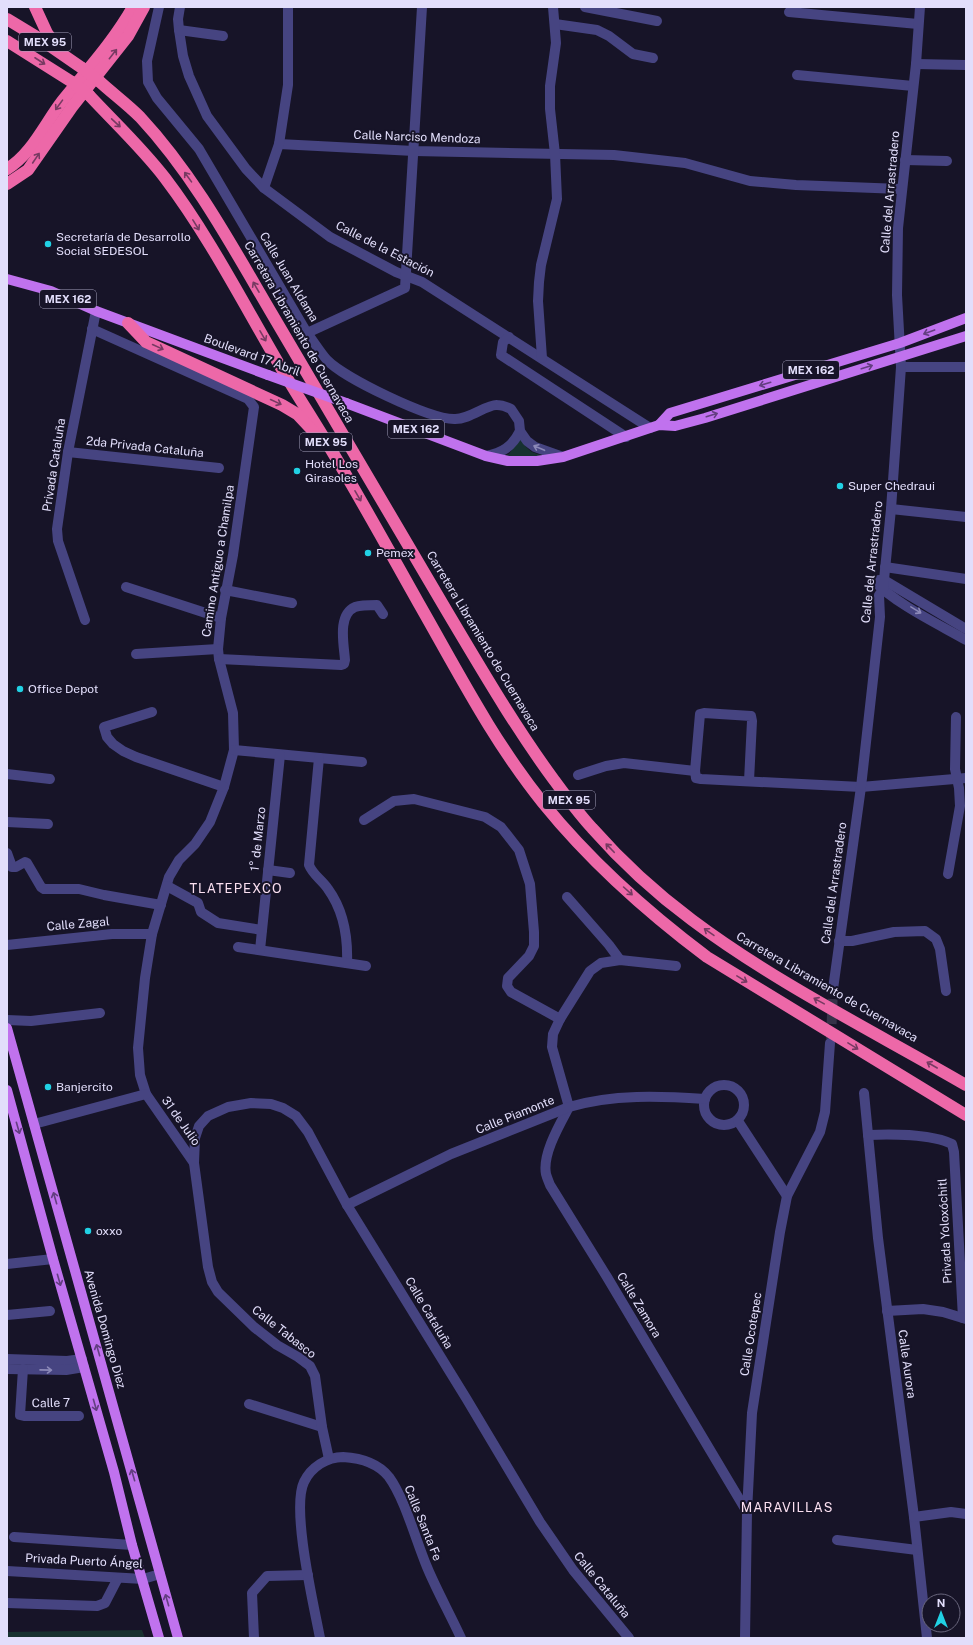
<svg xmlns="http://www.w3.org/2000/svg" width="973" height="1645" viewBox="0 0 973 1645" font-family="'Public Sans',sans-serif">
<style>
.green{fill:#173130}
.lines{fill:none;stroke-linecap:round;stroke-linejoin:round}
.minor-tunnel{stroke:#353248;stroke-width:10;stroke-dasharray:10 5;stroke-linecap:butt}
.minor{stroke:#464481;stroke-width:10}
.major{stroke:#c072ee;stroke-width:10}
.highway{stroke:#ed68a8;stroke-width:12}
.major-bridge{stroke:#c072ee;stroke-width:10}
.highway-bridge{stroke:#ed68a8;stroke-width:12}
.oneway{stroke:#773a62}
.oneway2{stroke:#633e81}
.oneway3{stroke:#8c89b8}
.poi-dot{fill:#21d1e4;stroke:#171428;stroke-width:1.5}
.labels{text-anchor:middle;stroke-width:4;stroke-linejoin:round;paint-order:stroke}
.shield{fill:#171428;stroke:#a5a1bc;stroke-width:1}
.shield-label{font-size:11px;font-weight:bold;fill:#e2defb}
.street-label{font-size:12px;fill:#e2defb;stroke:#171428}
.poi-label{font-size:12px;fill:#e2defb;stroke:#171428;text-anchor:start}
.neighbourhood-label{font-size:13px;letter-spacing:1px;fill:#fbe0f1;stroke:#171428}
</style>
<rect width="100%" height="100%" fill="#171428"/>
<g class="green">
<path d="M520,438C528,451 531,453 546,456L497,458L509,454Z"/>
<polygon points="142,1630 145,1638 7,1638 7,1632"/>
</g>
<g class="lines">
<polyline class="minor-tunnel" points="831,1039 833,989"/>
<g class="minor">
<path d="M159,7L147,61L148,82L157,98L199,149L307,333C314,342 320,352 327,360C344,378 429,419 454,419C469,420 487,404 497,405C502,405 507,407 511,409L519,421L520,431L527,441L535,447L563,457"/>
<polyline points="180,7 178,19 179,30 183,56 189,76 207,116 246,169 264,188 330,237 396,272 422,282 650,428"/>
<polyline points="585,7 657,21"/>
<polyline points="789,12 918,24"/>
<polyline points="555,24 597,30 609,36 633,54 653,58"/>
<polyline points="179,30 223,36"/>
<polyline points="916,64 966,65"/>
<polyline points="797,75 913,86"/>
<polyline points="279,144 414,151 614,155 685,163 750,181 796,185 901,189"/>
<polyline points="905,160 947,161"/>
<polyline points="264,188 279,144 288,85 288,7"/>
<polyline points="92,329 248,399 254,407 233,555 221,618 218,649 219,659 233,713 234,750 224,787 210,822 195,844 179,860 169,877 152,934 145,978 138,1048 140,1075 146,1094 194,1163"/>
<polyline points="307,333 405,288 422,7"/>
<polyline points="509,337 503,342 501,355 626,437"/>
<polyline points="542,358 538,301 539,282 541,265 557,199 555,154 550,109 550,86 556,43 553,7"/>
<polyline points="901,367 966,367"/>
<polyline points="68,452 219,468"/>
<path d="M486,456C502,453 512,447 520,431"/>
<polyline points="891,509 966,517"/>
<polyline points="885,567 966,579"/>
<polyline points="879,580 884,580 966,629"/>
<path d="M874,581C896,604 938,624 966,640"/>
<polyline points="126,587 221,618"/>
<polyline points="225,590 292,603"/>
<polyline points="85,620 58,541 57,529 68,452 96,311"/>
<polyline points="136,654 218,649"/>
<path d="M219,659L341,665L344,664L345,660C344,645 337,615 355,607C361,605 370,605 377,605L383,614"/>
<polyline points="152,712 104,727 107,737 113,744 123,751 136,757 224,787"/>
<polyline points="234,750 362,762"/>
<path d="M319,758L309,865C313,875 322,880 328,889C344,911 348,936 347,963"/>
<polyline points="7,774 50,779"/>
<polyline points="578,775 606,766 624,763 695,771"/>
<polyline points="749,781 752,721 751,716 704,713 700,714 695,771 696,778 701,779 861,787 966,778"/>
<polyline points="364,820 394,801 414,799 485,817 501,827 519,850 530,884 534,932 534,946 529,956 508,978 507,986 511,992 560,1019"/>
<polyline points="7,822 48,824"/>
<polyline points="7,853 12,867 16,867 25,862 27,863 41,887 44,889 79,889 104,895 161,905"/>
<polyline points="268,870 290,873"/>
<polyline points="948,874 960,806 959,788 955,769 956,717"/>
<polyline points="167,886 198,903 201,912 218,923 262,930"/>
<polyline points="567,897 609,945 620,960"/>
<polyline points="839,941 852,941 894,932 925,931 936,939 940,949 946,991"/>
<polyline points="7,945 112,934 152,934"/>
<polyline points="238,947 366,966"/>
<polyline points="260,950 280,755"/>
<path d="M676,966L620,960L601,963L590,971L560,1019L553,1034L552,1047L569,1107C560,1124 542,1154 546,1174C547,1178 549,1182 550,1185L607,1277L747,1512"/>
<polyline points="833,989 861,787 880,617 879,595 883,590 891,509 901,367 897,295 898,228 916,64 920,7"/>
<polyline points="7,1020 31,1021 100,1013"/>
<circle cx="724" cy="1105" r="20"/>
<polyline points="864,1093 878,1238 914,1517 927,1638"/>
<polyline points="738,1121 787,1196"/>
<polyline points="34,1124 146,1094"/>
<path d="M868,1135C890,1134 931,1134 952,1144L954,1152L963,1318"/>
<path d="M347,1205L451,1154L569,1107C613,1094 660,1096 705,1099"/>
<polyline points="7,1264 53,1259"/>
<polyline points="887,1311 923,1309 943,1312 966,1319"/>
<polyline points="7,1315 50,1311"/>
<polyline points="7,1359 67,1361 82,1359"/>
<polyline points="7,1369 66,1370 84,1367"/>
<polyline points="23,1369 20,1415 24,1416 79,1416"/>
<polyline points="249,1404 322,1427"/>
<polyline points="329,1459 322,1427 315,1376 310,1366 298,1357 277,1345 254,1327 218,1292 212,1282 208,1267 194,1163 195,1138 199,1126 208,1116 228,1107 251,1103 271,1104 283,1108 296,1116 308,1132 347,1205 466,1398 540,1522 573,1570 629,1638"/>
<polyline points="914,1517 951,1512 966,1514"/>
<polyline points="14,1537 132,1545"/>
<polyline points="837,1540 917,1550"/>
<polyline points="7,1571 143,1579 160,1574"/>
<polyline points="7,1603 97,1606 105,1603 118,1578"/>
<polyline points="254,1638 252,1593 267,1576 308,1575"/>
<path d="M320,1638C314,1606 291,1509 304,1482C311,1467 327,1457 343,1457C360,1458 378,1463 389,1477C405,1499 416,1541 427,1567C437,1591 450,1614 461,1638"/>
<polyline points="745,1638 747,1512 752,1413 780,1232 787,1196 820,1132 825,1112 830,1043"/>
</g>
<g class="major">
<polyline points="7,279 51,291 96,311 268,375"/>
<polyline points="346,403 486,456 508,461 537,461 563,457 659,425 675,426 705,418 966,336"/>
<polyline points="659,425 670,413 900,343 966,318"/>
<polyline points="7,1028 178,1638"/>
<polyline points="7,1090 53,1259 114,1472 132,1545 159,1638"/>
</g>
<g class="highway">
<polyline points="35,7 47,33 58,48"/>
<polyline points="7,19 40,39 82,68"/>
<polyline points="7,41 72,82"/>
<path d="M99,81C112,93 127,104 140,117C194,175 232,246 272,314C331,414 389,514 448,613C482,670 515,727 554,780C566,796 578,813 592,828C621,861 657,894 692,920C776,983 875,1032 966,1085"/>
<path d="M89,95C114,122 142,148 165,178C209,236 243,303 280,366C298,397 318,427 336,458C364,505 391,554 418,602C457,670 493,741 543,803C590,861 647,912 707,957L966,1115"/>
<path d="M7,169C32,154 45,123 63,100C88,69 113,42 133,7"/>
<polyline points="7,184 28,170 72,107 128,36 144,7"/>
<polyline points="128,323 146,342 282,405 297,414 313,431"/>
</g>
<polyline class="major-bridge" points="268,375 346,403"/>
<g class="highway-bridge">
<polyline points="82,68 99,81"/>
<polyline points="72,82 89,95"/>
</g>
</g>
<defs><path id="oneway-shaft" d="M-6 0H5M1.5-3L5.5 0L1.5 3" fill="none" stroke-width="1.6" stroke-linecap="round" stroke-linejoin="round"/></defs>
<g class="oneway">
<use href="#oneway-shaft" transform="translate(113 54) rotate(-52)"/>
<use href="#oneway-shaft" transform="translate(40 61) rotate(33)"/>
<use href="#oneway-shaft" transform="translate(59 105) rotate(126)"/>
<use href="#oneway-shaft" transform="translate(116 123) rotate(43)"/>
<use href="#oneway-shaft" transform="translate(36 158) rotate(-56)"/>
<use href="#oneway-shaft" transform="translate(188 177) rotate(-126)"/>
<use href="#oneway-shaft" transform="translate(196 225) rotate(58)"/>
<use href="#oneway-shaft" transform="translate(256 287) rotate(-120)"/>
<use href="#oneway-shaft" transform="translate(263 336) rotate(60)"/>
<use href="#oneway-shaft" transform="translate(158 347) rotate(25)"/>
<use href="#oneway-shaft" transform="translate(276 402) rotate(25)"/>
<use href="#oneway-shaft" transform="translate(358 496) rotate(60)"/>
<use href="#oneway-shaft" transform="translate(610 848) rotate(-134)"/>
<use href="#oneway-shaft" transform="translate(628 891) rotate(42)"/>
<use href="#oneway-shaft" transform="translate(709 932) rotate(-145)"/>
<use href="#oneway-shaft" transform="translate(742 979) rotate(31)"/>
<use href="#oneway-shaft" transform="translate(819 1001) rotate(-151)"/>
<use href="#oneway-shaft" transform="translate(853 1046) rotate(32)"/>
<use href="#oneway-shaft" transform="translate(932 1065) rotate(-150)"/>
</g>
<g class="oneway2">
<use href="#oneway-shaft" transform="translate(929 332) rotate(160)"/>
<use href="#oneway-shaft" transform="translate(867 367) rotate(-17)"/>
<use href="#oneway-shaft" transform="translate(765 384) rotate(163)"/>
<use href="#oneway-shaft" transform="translate(712 415) rotate(-17)"/>
<use href="#oneway-shaft" transform="translate(18 1128) rotate(74)"/>
<use href="#oneway-shaft" transform="translate(55 1198) rotate(-106)"/>
<use href="#oneway-shaft" transform="translate(59 1280) rotate(74)"/>
<use href="#oneway-shaft" transform="translate(98 1350) rotate(-106)"/>
<use href="#oneway-shaft" transform="translate(95 1405) rotate(74)"/>
<use href="#oneway-shaft" transform="translate(133 1475) rotate(-106)"/>
<use href="#oneway-shaft" transform="translate(167 1600) rotate(-106)"/>
</g>
<g class="oneway3">
<use href="#oneway-shaft" transform="translate(539 448) rotate(-157)"/>
<use href="#oneway-shaft" transform="translate(916 610) rotate(31)"/>
<use href="#oneway-shaft" transform="translate(46 1370) rotate(1)"/>
</g>
<g class="poi-dot">
<circle cx="48" cy="244" r="4"/>
<circle cx="297" cy="471" r="4"/>
<circle cx="840" cy="486" r="4"/>
<circle cx="368" cy="553" r="4"/>
<circle cx="20" cy="689" r="4"/>
<circle cx="48" cy="1087" r="4"/>
<circle cx="88" cy="1231" r="4"/>
</g>
<g class="labels">
<g class="shield">
<rect x="19" y="33" width="52" height="18" rx="3"/>
<rect x="40" y="290" width="56" height="18" rx="3"/>
<rect x="783" y="361" width="56" height="18" rx="3"/>
<rect x="388" y="420" width="56" height="18" rx="3"/>
<rect x="300" y="433" width="52" height="18" rx="3"/>
<rect x="543" y="791" width="52" height="18" rx="3"/>
</g>
<g class="shield-label">
<text x="45" y="46">MEX 95</text>
<text x="68" y="303">MEX 162</text>
<text x="811" y="374">MEX 162</text>
<text x="416" y="433">MEX 162</text>
<text x="326" y="446">MEX 95</text>
<text x="569" y="804">MEX 95</text>
</g>
<g class="street-label">
<text transform="translate(417 137) rotate(2)" y="4">Calle Narciso Mendoza</text>
<text transform="translate(890 192) rotate(-85)" y="4">Calle del Arrastradero</text>
<text transform="translate(385 249) rotate(27)" y="4">Calle de la Estación</text>
<text transform="translate(289 277) rotate(59)" y="4">Calle Juan Aldama</text>
<text transform="translate(299 332) rotate(60)" y="4">Carretera Libramiento de Cuernavaca</text>
<text transform="translate(252 355) rotate(20)" y="4">Boulevard 17 Abril</text>
<text transform="translate(145 447) rotate(6)" y="4">2da Privada Cataluña</text>
<text transform="translate(54 465) rotate(-81)" y="4">Privada Cataluña</text>
<text transform="translate(218 561) rotate(-81)" y="4">Camino Antiguo a Chamilpa</text>
<text transform="translate(872 562) rotate(-84)" y="4">Calle del Arrastradero</text>
<text transform="translate(483 641) rotate(59)" y="4">Carretera Libramiento de Cuernavaca</text>
<text transform="translate(258 839) rotate(-84)" y="4">1° de Marzo</text>
<text transform="translate(834 883) rotate(-82)" y="4">Calle del Arrastradero</text>
<text transform="translate(78 924) rotate(-5)" y="4">Calle Zagal</text>
<text transform="translate(827 987) rotate(30)" y="4">Carretera Libramiento de Cuernavaca</text>
<text transform="translate(515 1115) rotate(-22)" y="4">Calle Piamonte</text>
<text transform="translate(181 1121) rotate(55)" y="4">31 de Julio</text>
<text transform="translate(945 1231) rotate(-93)" y="4">Privada Yoloxóchitl</text>
<text transform="translate(639 1305) rotate(59)" y="4">Calle Zamora</text>
<text transform="translate(429 1313) rotate(59)" y="4">Calle Cataluña</text>
<text transform="translate(105 1329) rotate(74)" y="4">Avenida Domingo Diez</text>
<text transform="translate(284 1332) rotate(38)" y="4">Calle Tabasco</text>
<text transform="translate(751 1334) rotate(-81)" y="4">Calle Ocotepec</text>
<text transform="translate(907 1364) rotate(82)" y="4">Calle Aurora</text>
<text transform="translate(51 1403) rotate(-1)" y="4">Calle 7</text>
<text transform="translate(423 1523) rotate(68)" y="4">Calle Santa Fe</text>
<text transform="translate(84 1561) rotate(3)" y="4">Privada Puerto Ángel</text>
<text transform="translate(602 1585) rotate(51)" y="4">Calle Cataluña</text>
</g>
<g class="poi-label">
<text x="56" y="241">Secretaría de Desarrollo<tspan x="56" dy="14">Social SEDESOL</tspan></text>
<text x="305" y="468">Hotel Los<tspan x="305" dy="14">Girasoles</tspan></text>
<text x="848" y="490">Super Chedraui</text>
<text x="376" y="557">Pemex</text>
<text x="28" y="693">Office Depot</text>
<text x="56" y="1091">Banjercito</text>
<text x="96" y="1235">oxxo</text>
</g>
<g class="neighbourhood-label">
<text x="236" y="893">TLATEPEXCO</text>
<text x="787" y="1512">MARAVILLAS</text>
</g>
</g>
<rect width="973" height="1645" fill="none" stroke="#e2defb" stroke-width="16"/>
<g transform="translate(941 1613)"><circle r="19" fill="#171428" stroke="#68657c"/>
<path d="M0-3L7 15L0 10L-7 15Z" fill="#21d1e4"/>
<text y="-6" font-size="11" font-weight="bold" text-anchor="middle" fill="#e2defb">N</text>
</g>
</svg>
